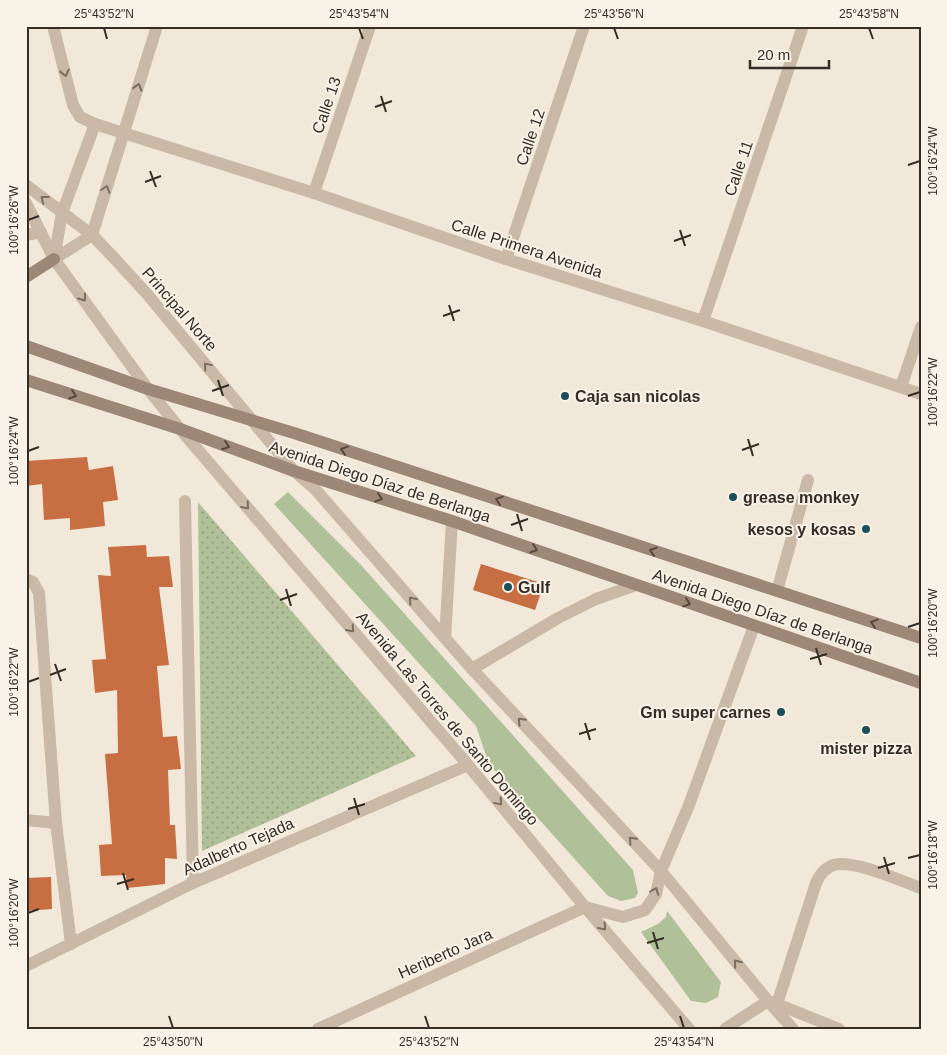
<svg xmlns="http://www.w3.org/2000/svg" width="947" height="1055" viewBox="0 0 947 1055" font-family="Helvetica,sans-serif">
<style>
.grass{fill:#b0c19a}
.park{fill:url(#park-dots)}
.building{fill:#c76e42}
.lines{fill:none;stroke-linecap:round;stroke-linejoin:round}
.service{stroke:#cab9a6;stroke-width:12}
.minor{stroke:#cab9a6;stroke-width:12}
.tertiary{stroke:#cab9a6;stroke-width:12}
.secondary{stroke:#9d8877;stroke-width:12}
.oneway{stroke:#796c60}
.oneway2{stroke:#55483f}
.ticks{fill:none;stroke:#362d27;stroke-width:2}
.poi-dot{fill:#1c4e57;stroke:#f9f2e6;stroke-width:2}
.labels{text-anchor:middle;stroke-width:4;stroke-linejoin:round;paint-order:stroke}
.street-label{font-size:16px;fill:#362d27;stroke:#f9f2e6}
.poi-label{font-size:16px;font-weight:bold;fill:#362d27;stroke:#f9f2e6;text-anchor:start}
.neatline{fill:none;stroke:#362d27;stroke-width:2}
.ticks-label{font-size:12px;text-anchor:middle;fill:#362d27}
</style>
<defs>
<pattern id="park-dots" width="8" height="8" patternUnits="userSpaceOnUse" patternTransform="scale(1.25)"><rect width="8" height="8" fill="#b0c19a"/><path d="M2 2h.1M6 6h.1" fill="none" stroke="#909d7e" stroke-width="1.8" stroke-linecap="round"/></pattern>
</defs>
<rect width="100%" height="100%" fill="#f2e8da"/>
<g class="grass">
<polygon points="288,492 361,565 633,870 638,893 635,898 621,901 608,896 489,764 476,726 274,504"/>
<polygon points="667,911 721,982 718,997 706,1003 691,1001 641,932 658,924 666,917"/>
</g>
<polygon class="park" points="198,502 416,756 202,851"/>
<g class="building">
<polygon points="87,457 89,470 113,466 118,500 103,502 105,526 70,530 70,518 44,520 42,484 26,486 26,461"/>
<polygon points="146,545 147,557 169,556 173,587 159,587 169,665 157,666 163,737 177,736 181,769 168,770 170,825 175,825 177,859 165,858 165,884 127,888 126,875 101,876 99,845 112,844 105,754 118,753 117,690 95,693 92,660 106,659 98,575 111,576 108,547"/>
<polygon points="481,564 544,584 535,610 473,590"/>
<polygon points="51,877 52,909 26,911 26,878"/>
</g>
<g class="lines">
<g class="service">
<polyline points="26,235 41,232"/>
<polyline points="185,501 193,883"/>
<polyline points="26,579 33,582 39,593 56,823 71,944"/>
<polyline points="777,591 808,480"/>
<polyline points="445,638 452,521"/>
<polyline points="472,669 558,618 596,599 636,585"/>
<polyline points="26,820 56,823"/>
<polyline points="661,871 689,805 754,626"/>
</g>
<g class="minor">
<polyline points="53,26 73,105 80,117 95,124 314,193 506,259 703,321 921,394"/>
<polyline points="314,193 370,26"/>
<polyline points="54,259 92,235 157,26"/>
<polyline points="54,259 62,213 95,124"/>
<polyline points="506,259 584,26"/>
<polyline points="703,321 803,26"/>
<polyline points="901,387 921,327"/>
<polyline points="26,966 193,883 468,765"/>
<polyline points="777,1004 839,1029"/>
<polyline points="318,1029 585,907"/>
<path d="M725,1029L768,1001L777,1004L816,883C820,874 827,865 839,864C862,863 898,880 921,888"/>
</g>
<g class="tertiary">
<polyline points="26,185 92,235 115,259 147,294 294,471 315,489 472,669 661,871 768,1001 793,1029"/>
<polyline points="26,203 54,259 148,389 180,429 468,765 585,907 689,1029"/>
<polyline points="585,907 623,917 645,910 656,894 661,871"/>
</g>
<g class="secondary">
<polyline points="26,277 54,259"/>
<polyline points="26,346 148,389 294,433 921,638"/>
<polyline points="26,380 180,429 294,471 452,521 921,683"/>
</g>
</g>
<defs><path id="oneway-chevron" d="M-2-3.5L2.5 0L-2 3.5" fill="none" stroke-width="1.6" stroke-linecap="round" stroke-linejoin="round" transform="scale(1.25)"/></defs>
<g class="oneway">
<use href="#oneway-chevron" transform="translate(65 73) rotate(76)"/>
<use href="#oneway-chevron" transform="translate(138 87) rotate(-73)"/>
<use href="#oneway-chevron" transform="translate(106 189) rotate(-72)"/>
<use href="#oneway-chevron" transform="translate(44 199) rotate(-142)"/>
<use href="#oneway-chevron" transform="translate(83 298) rotate(54)"/>
<use href="#oneway-chevron" transform="translate(207 366) rotate(-130)"/>
<use href="#oneway-chevron" transform="translate(246 506) rotate(49)"/>
<use href="#oneway-chevron" transform="translate(412 600) rotate(-131)"/>
<use href="#oneway-chevron" transform="translate(351 629) rotate(49)"/>
<use href="#oneway-chevron" transform="translate(521 721) rotate(-133)"/>
<use href="#oneway-chevron" transform="translate(499 802) rotate(50)"/>
<use href="#oneway-chevron" transform="translate(632 840) rotate(-133)"/>
<use href="#oneway-chevron" transform="translate(655 891) rotate(-69)"/>
<use href="#oneway-chevron" transform="translate(603 927) rotate(49)"/>
<use href="#oneway-chevron" transform="translate(737 963) rotate(-129)"/>
</g>
<g class="oneway2">
<use href="#oneway-chevron" transform="translate(73 395) rotate(18)"/>
<use href="#oneway-chevron" transform="translate(226 446) rotate(20)"/>
<use href="#oneway-chevron" transform="translate(344 450) rotate(-162)"/>
<use href="#oneway-chevron" transform="translate(379 498) rotate(18)"/>
<use href="#oneway-chevron" transform="translate(499 500) rotate(-162)"/>
<use href="#oneway-chevron" transform="translate(534 549) rotate(19)"/>
<use href="#oneway-chevron" transform="translate(653 551) rotate(-162)"/>
<use href="#oneway-chevron" transform="translate(687 603) rotate(19)"/>
<use href="#oneway-chevron" transform="translate(874 623) rotate(-162)"/>
</g>
<path class="ticks" d="M104,28L107,39M359,28L363,39M614,28L618,39M869,28L873,39M381,96L386,112M375,107L392,101M908,165L920,161M150,171L156,187M145,182L161,176M28,220L39,216M680,230L685,246M674,241L691,235M449,305L454,321M443,316L460,310M218,380L223,396M212,391L229,385M908,396L920,392M748,439L753,456M742,450L759,444M28,451L39,447M517,514L522,531M511,525L528,519M286,589L291,606M280,600L297,594M908,627L920,623M816,648L821,665M810,659L827,654M55,664L61,681M50,675L66,669M28,682L39,678M585,723L590,740M579,734L596,729M354,798L359,815M348,809L365,804M884,857L889,874M908,858L920,855M878,868L895,863M123,873L128,890M117,884L134,879M28,913L39,909M653,932L658,949M647,943L664,938M169,1016L173,1028M425,1016L429,1028M680,1016L684,1028"/>
<g class="poi-dot">
<circle cx="565" cy="396" r="5"/>
<circle cx="733" cy="497" r="5"/>
<circle cx="866" cy="529" r="5"/>
<circle cx="508" cy="587" r="5"/>
<circle cx="781" cy="712" r="5"/>
<circle cx="866" cy="730" r="5"/>
</g>
<g class="labels">
<g class="street-label">
<text transform="translate(326 105) rotate(-71)" y="6">Calle 13</text>
<text transform="translate(530 137) rotate(-71)" y="6">Calle 12</text>
<text transform="translate(738 168) rotate(-71)" y="6">Calle 11</text>
<text transform="translate(527 248) rotate(18)" y="6">Calle Primera Avenida</text>
<text transform="translate(180 309) rotate(49)" y="6">Principal Norte</text>
<text transform="translate(380 481) rotate(18)" y="6">Avenida Diego Díaz de Berlanga</text>
<text transform="translate(763 611) rotate(19)" y="6">Avenida Diego Díaz de Berlanga</text>
<text transform="translate(448 718) rotate(50)" y="6">Avenida Las Torres de Santo Domingo</text>
<text transform="translate(238 846) rotate(-24)" y="6">Adalberto Tejada</text>
<text transform="translate(445 953) rotate(-24)" y="6">Heriberto Jara</text>
</g>
<g class="poi-label">
<text x="575" y="402">Caja san nicolas</text>
<text x="743" y="503">grease monkey</text>
<text x="856" y="535" text-anchor="end">kesos y kosas</text>
<text x="518" y="593">Gulf</text>
<text x="771" y="718" text-anchor="end">Gm super carnes</text>
<text x="866" y="754" text-anchor="middle">mister pizza</text>
</g>
</g>
<rect width="947" height="1055" fill="none" stroke="#f9f2e6" stroke-width="55"/>
<path d="M750 60v8h79v-8" fill="none" stroke="#362d27" stroke-width="2.5"/>
<text x="757" y="60" font-size="15" fill="#362d27" stroke="#f9f2e6" stroke-width="4" paint-order="stroke">20 m</text>
<rect x="28" y="28" width="892" height="1000" class="neatline"/>
<g class="ticks-label">
<text x="104" y="18">25°43'52"N</text>
<text x="359" y="18">25°43'54"N</text>
<text x="614" y="18">25°43'56"N</text>
<text x="869" y="18">25°43'58"N</text>
<text transform="translate(933 161) rotate(-90)" y="4">100°16'24"W</text>
<text transform="translate(14 220) rotate(-90)" y="4">100°16'26"W</text>
<text transform="translate(933 392) rotate(-90)" y="4">100°16'22"W</text>
<text transform="translate(14 451) rotate(-90)" y="4">100°16'24"W</text>
<text transform="translate(933 623) rotate(-90)" y="4">100°16'20"W</text>
<text transform="translate(14 682) rotate(-90)" y="4">100°16'22"W</text>
<text transform="translate(933 855) rotate(-90)" y="4">100°16'18"W</text>
<text transform="translate(14 913) rotate(-90)" y="4">100°16'20"W</text>
<text x="173" y="1046">25°43'50"N</text>
<text x="429" y="1046">25°43'52"N</text>
<text x="684" y="1046">25°43'54"N</text>
</g>
</svg>
